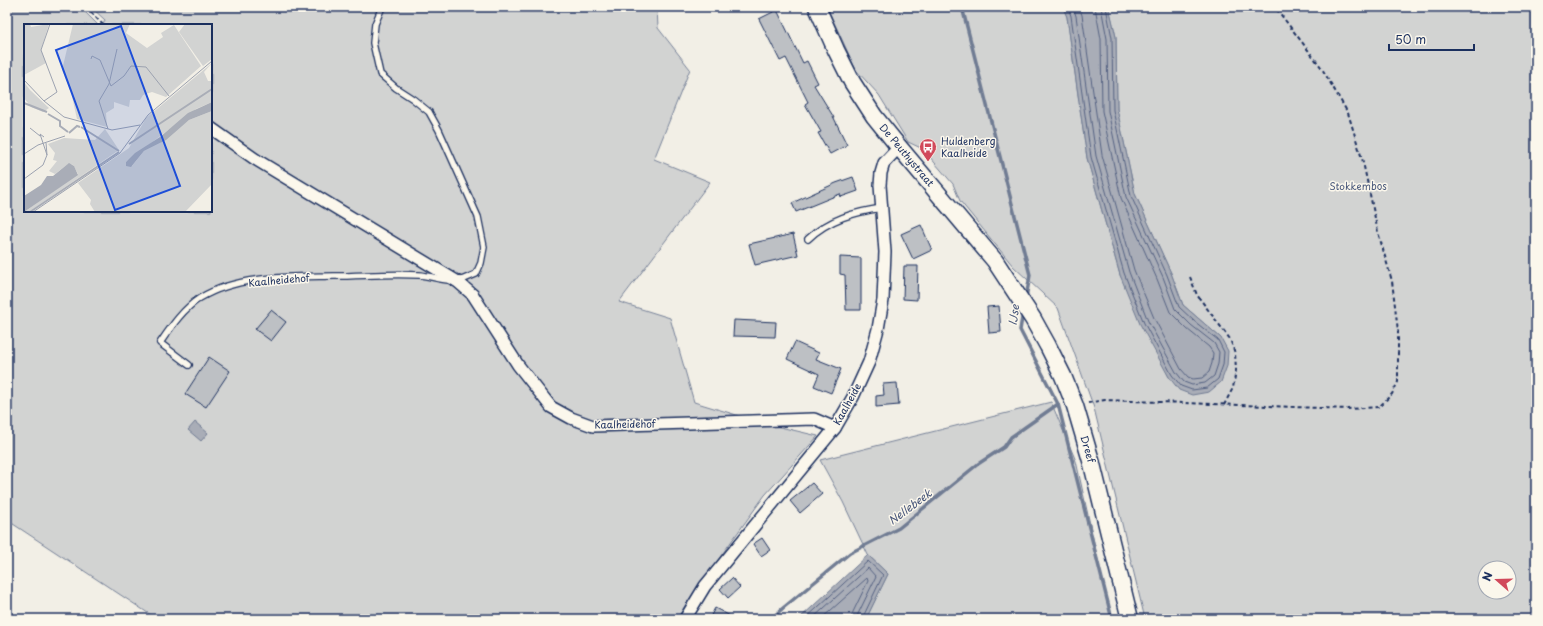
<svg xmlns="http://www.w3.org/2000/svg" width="1543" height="626" viewBox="0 0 1543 626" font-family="'Playpen Sans',sans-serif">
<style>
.green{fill:#d2d3d2;stroke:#768198;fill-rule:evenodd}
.water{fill:#a9adb7;stroke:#707b93}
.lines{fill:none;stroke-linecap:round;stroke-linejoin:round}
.shore{stroke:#546182;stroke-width:1}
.stream{stroke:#707b93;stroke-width:3.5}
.building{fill:#bdc0c4;stroke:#1b2f5e}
.service-casing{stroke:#1b2f5e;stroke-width:8}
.minor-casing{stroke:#1b2f5e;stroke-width:14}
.secondary-casing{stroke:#1b2f5e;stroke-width:19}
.path{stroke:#1b2f5e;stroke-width:2;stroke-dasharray:4 3;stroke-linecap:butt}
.service{stroke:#fbf7ec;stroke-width:5.5}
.minor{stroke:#fbf7ec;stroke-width:11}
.secondary{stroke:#fbf7ec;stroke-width:16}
.labels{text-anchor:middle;stroke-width:3;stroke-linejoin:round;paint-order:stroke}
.poi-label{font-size:10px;fill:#1b2f5e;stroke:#fbf7ec;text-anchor:start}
.street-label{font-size:10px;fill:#1b2f5e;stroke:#fbf7ec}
.park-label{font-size:10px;fill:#49587b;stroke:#fbf7ec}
.water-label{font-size:11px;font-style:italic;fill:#465579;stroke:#fbf7ec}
.inset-river{fill:none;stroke:#a9adb7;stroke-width:2}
.inset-road{fill:none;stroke:#9ca2b0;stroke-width:1}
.view{fill:#1d4ed8;fill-opacity:0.15;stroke:#1d4ed8;stroke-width:2}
.inset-edge{fill:none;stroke:#1b2f5e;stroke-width:2}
</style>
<rect width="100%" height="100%" fill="#f2efe6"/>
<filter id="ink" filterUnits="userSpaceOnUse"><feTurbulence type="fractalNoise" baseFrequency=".025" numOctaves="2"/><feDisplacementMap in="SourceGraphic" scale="8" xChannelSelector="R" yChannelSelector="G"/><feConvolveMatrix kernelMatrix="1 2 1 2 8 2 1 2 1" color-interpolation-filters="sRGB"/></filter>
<g filter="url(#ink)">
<g class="green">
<polygon points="7,7 80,7 98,25 25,25 25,211 211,211 211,25 103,25 105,20 91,7 657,7 658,28 690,69 654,159 710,182 619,302 670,318 694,402 763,423 818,436 765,495 686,604 677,619 157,619 7,520"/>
<path d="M827,7H1063L1067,17L1087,158L1120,275L1169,377L1221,338L1183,305L1171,273L1135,194L1117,109L1116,37L1109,7H1536V619H1145L1094,408L1058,308L1013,266L960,201L953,184L923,149L908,142L879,95L856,70ZM1485,568H1509V592H1485Z"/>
<polygon points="1051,402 1076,461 1111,619 866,619 888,574 868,555 843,502 820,460"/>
</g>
<g class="water">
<polygon points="1063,7 1109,7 1116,37 1117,109 1135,194 1171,273 1183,305 1221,338 1228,351 1227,366 1221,382 1209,392 1192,395 1179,390 1169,377 1140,324 1120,275 1087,158 1067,17"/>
<polygon points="195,422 208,433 201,441 188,430"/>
<polygon points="868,555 888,574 866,619 799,619"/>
</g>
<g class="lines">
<g class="shore">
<polyline points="1068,7 1071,16 1091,157 1124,273 1144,323 1172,375 1181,386 1192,390 1207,388 1218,379 1223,365 1224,352 1218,340 1194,321 1179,307 1167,275 1131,196 1113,110 1112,38 1106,7"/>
<polyline points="1073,7 1076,16 1096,156 1129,272 1148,321 1176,372 1184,382 1192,385 1205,383 1214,376 1218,364 1219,352 1214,343 1191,325 1175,309 1163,277 1126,197 1108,111 1107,39 1101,7"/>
<polyline points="1079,7 1082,15 1102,155 1134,270 1154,318 1181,369 1188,377 1193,379 1202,378 1209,372 1212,363 1213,353 1209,347 1187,329 1170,312 1157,279 1121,198 1102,111 1101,39 1095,7"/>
<polyline points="805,619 868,561 883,575 862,619"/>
<polyline points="812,619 868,568 876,577 858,614 857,619"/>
<polyline points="821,619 867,578 868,581 853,612 851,619"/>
</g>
<g class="stream">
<polyline points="962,7 1030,275 1026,298"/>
<polyline points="1023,312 1020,330 1058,404 1112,619"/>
<polyline points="771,619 783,608 850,553 899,528 978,464 1004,447 1011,437 1058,404"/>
</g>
</g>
<g class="building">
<polygon points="777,10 803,63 807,61 818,83 814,85 833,116 847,145 830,154 818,133 821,132 805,104 808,102 786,58 780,61 759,19"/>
<polygon points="853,177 858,191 841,197 840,194 796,212 792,203 836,183"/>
<polygon points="921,225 932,250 913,259 901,234"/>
<polygon points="793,234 798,255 755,265 749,244"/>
<polygon points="840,257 861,258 861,310 846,310 845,275 840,274"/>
<polygon points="904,266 918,266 917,300 903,299"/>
<polygon points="999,306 1001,332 989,333 987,307"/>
<polygon points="271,310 286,322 271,341 255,329"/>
<polygon points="734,320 776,322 775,337 733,336"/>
<polygon points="795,342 819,353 816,359 841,369 831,393 814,386 819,374 787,359"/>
<polygon points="209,357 230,371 206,407 185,394"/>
<polygon points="897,383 899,405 876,407 876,396 884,395 883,384"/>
<polygon points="812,483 822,494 800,513 790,501"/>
<polygon points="762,538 770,550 761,556 753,544"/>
<polygon points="732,578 740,587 728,598 720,589"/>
<polygon points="715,608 736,619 709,619"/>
</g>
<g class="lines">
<g class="service-casing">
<g id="service">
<polyline points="382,7 375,24 373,43 380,74 396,88 413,99 429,112 439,130 478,217 484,247 481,263 476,274 457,282"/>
<path d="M808,239C829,219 855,212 882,208"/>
<path d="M189,365L160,343C171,327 183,309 200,298C237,275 291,277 334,276C362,276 391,273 419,275C429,276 439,279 449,280"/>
</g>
</g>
<g class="minor-casing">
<g id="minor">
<polyline points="211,128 255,159 458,282 473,295 518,365 551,407 571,418 593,426 814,419 835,428"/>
<polyline points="685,619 705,586 835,428 853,397 869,362 878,329 883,300 885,252 880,185 881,173 884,163 899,147"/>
</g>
</g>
<g class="secondary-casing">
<polyline id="secondary" points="817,7 836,50 852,82 874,116 899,147 995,261 1033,319 1048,346 1063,376 1075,406 1092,464 1130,619"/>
</g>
<g class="path">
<polyline points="86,7 103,25"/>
<polyline points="1190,277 1197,295 1230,339 1235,353 1236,370 1233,388 1224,405"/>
<polyline points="1088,403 1105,400 1348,409 1379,407 1392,394 1398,382 1398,331 1392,281 1378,232 1363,162 1348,113 1321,67 1275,7"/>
</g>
<use href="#service" class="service"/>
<use href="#minor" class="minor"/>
<use href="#secondary" class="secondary"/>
</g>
</g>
<defs>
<g id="bus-pin" transform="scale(0.9)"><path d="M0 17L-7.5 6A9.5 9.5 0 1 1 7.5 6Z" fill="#d1495b" stroke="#fbf7ec"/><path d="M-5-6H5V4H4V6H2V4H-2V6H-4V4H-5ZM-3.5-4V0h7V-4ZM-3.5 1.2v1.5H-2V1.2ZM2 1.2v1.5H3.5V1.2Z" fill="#fff"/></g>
</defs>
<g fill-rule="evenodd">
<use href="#bus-pin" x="928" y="147"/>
</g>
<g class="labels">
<g class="poi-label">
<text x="941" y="145">Huldenberg<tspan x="941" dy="12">Kaalheide</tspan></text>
</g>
<g class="street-label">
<text transform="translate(907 155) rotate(50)" y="4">De Peuthystraat</text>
<text transform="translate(279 280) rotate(-5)" y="4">Kaalheidehof</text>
<text transform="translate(847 404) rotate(-61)" y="4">Kaalheide</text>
<text transform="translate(625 424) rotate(-1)" y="4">Kaalheidehof</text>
<text transform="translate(1088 449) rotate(74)" y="4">Dreef</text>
</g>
<g class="park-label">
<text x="1358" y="190">Stokkembos</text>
</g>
<g class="water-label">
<text transform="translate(1014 315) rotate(-82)" y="4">IJse</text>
<text transform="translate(910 507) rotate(-37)" y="4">Nellebeek</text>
</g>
</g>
<g transform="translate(24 24)">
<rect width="188" height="188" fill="#f2efe6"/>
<path d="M0,0H6L7,3L25,0L17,26L22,39L0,51ZM49,0H106L102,9L123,24L139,13L137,9L150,1L177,42L142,73L128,68L119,71L116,76H106L105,83L90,78V84L82,89L83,103L53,95L47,68L38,46ZM161,0H188V35L179,42L155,8ZM188,39L180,48L184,57H188V78L172,85L102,138L108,142L120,127L136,119L165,96L188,87V160L161,188H71L66,180L67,176L54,159L105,124L122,94ZM0,58L6,66L25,84L19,88L7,83L0,74ZM81,105L95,126L5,188H0L54,150L49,141L44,140L31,150L25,147L33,137L29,136L31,129L24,120L40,114L71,116Z" fill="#d2d3d2"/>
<path d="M188,78V87L165,96L142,116L120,127L107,143L102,142V138L111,129L136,113L164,89ZM45,139L50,142L54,151L0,188V172L17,161L23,152H29Z" fill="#a9adb7"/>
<path class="inset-river" d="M0,79L23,88M24,90L36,97V102L44,108M57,103L95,127M45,109L53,102L56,103M105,120L188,65M6,188L95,128"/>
<path class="inset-road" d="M67,35L68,32L76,36L87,62L100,52L107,42L122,43L145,72M0,56L20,77L40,93L88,106L116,101M20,77L33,68L17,26L26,0M6,104L16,112M84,105L75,77L85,60L93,25M20,113L16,110L23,131L22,119M0,130L14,121L41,112M0,155L19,141L23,131M9,188L96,129L124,91L188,37"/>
<path class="view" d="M97,2L156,162L91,186L32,26Z"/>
<rect width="188" height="188" class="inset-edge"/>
</g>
<rect width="1543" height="626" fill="none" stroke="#fbf7ec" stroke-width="24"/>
<rect x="12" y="12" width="1519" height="602" fill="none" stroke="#1b2f5e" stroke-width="1.5" filter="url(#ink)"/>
<g transform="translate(1497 580) rotate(290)"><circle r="19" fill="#fbf7ec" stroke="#a1a7b3"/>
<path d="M0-3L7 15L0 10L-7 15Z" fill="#d1495b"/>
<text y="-6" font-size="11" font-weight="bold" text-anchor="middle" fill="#1b2f5e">N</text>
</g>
<path d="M1389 44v6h85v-6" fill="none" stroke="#1b2f5e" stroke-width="2"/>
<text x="1395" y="44" font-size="12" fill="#1b2f5e" stroke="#fbf7ec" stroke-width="3" paint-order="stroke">50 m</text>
</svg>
